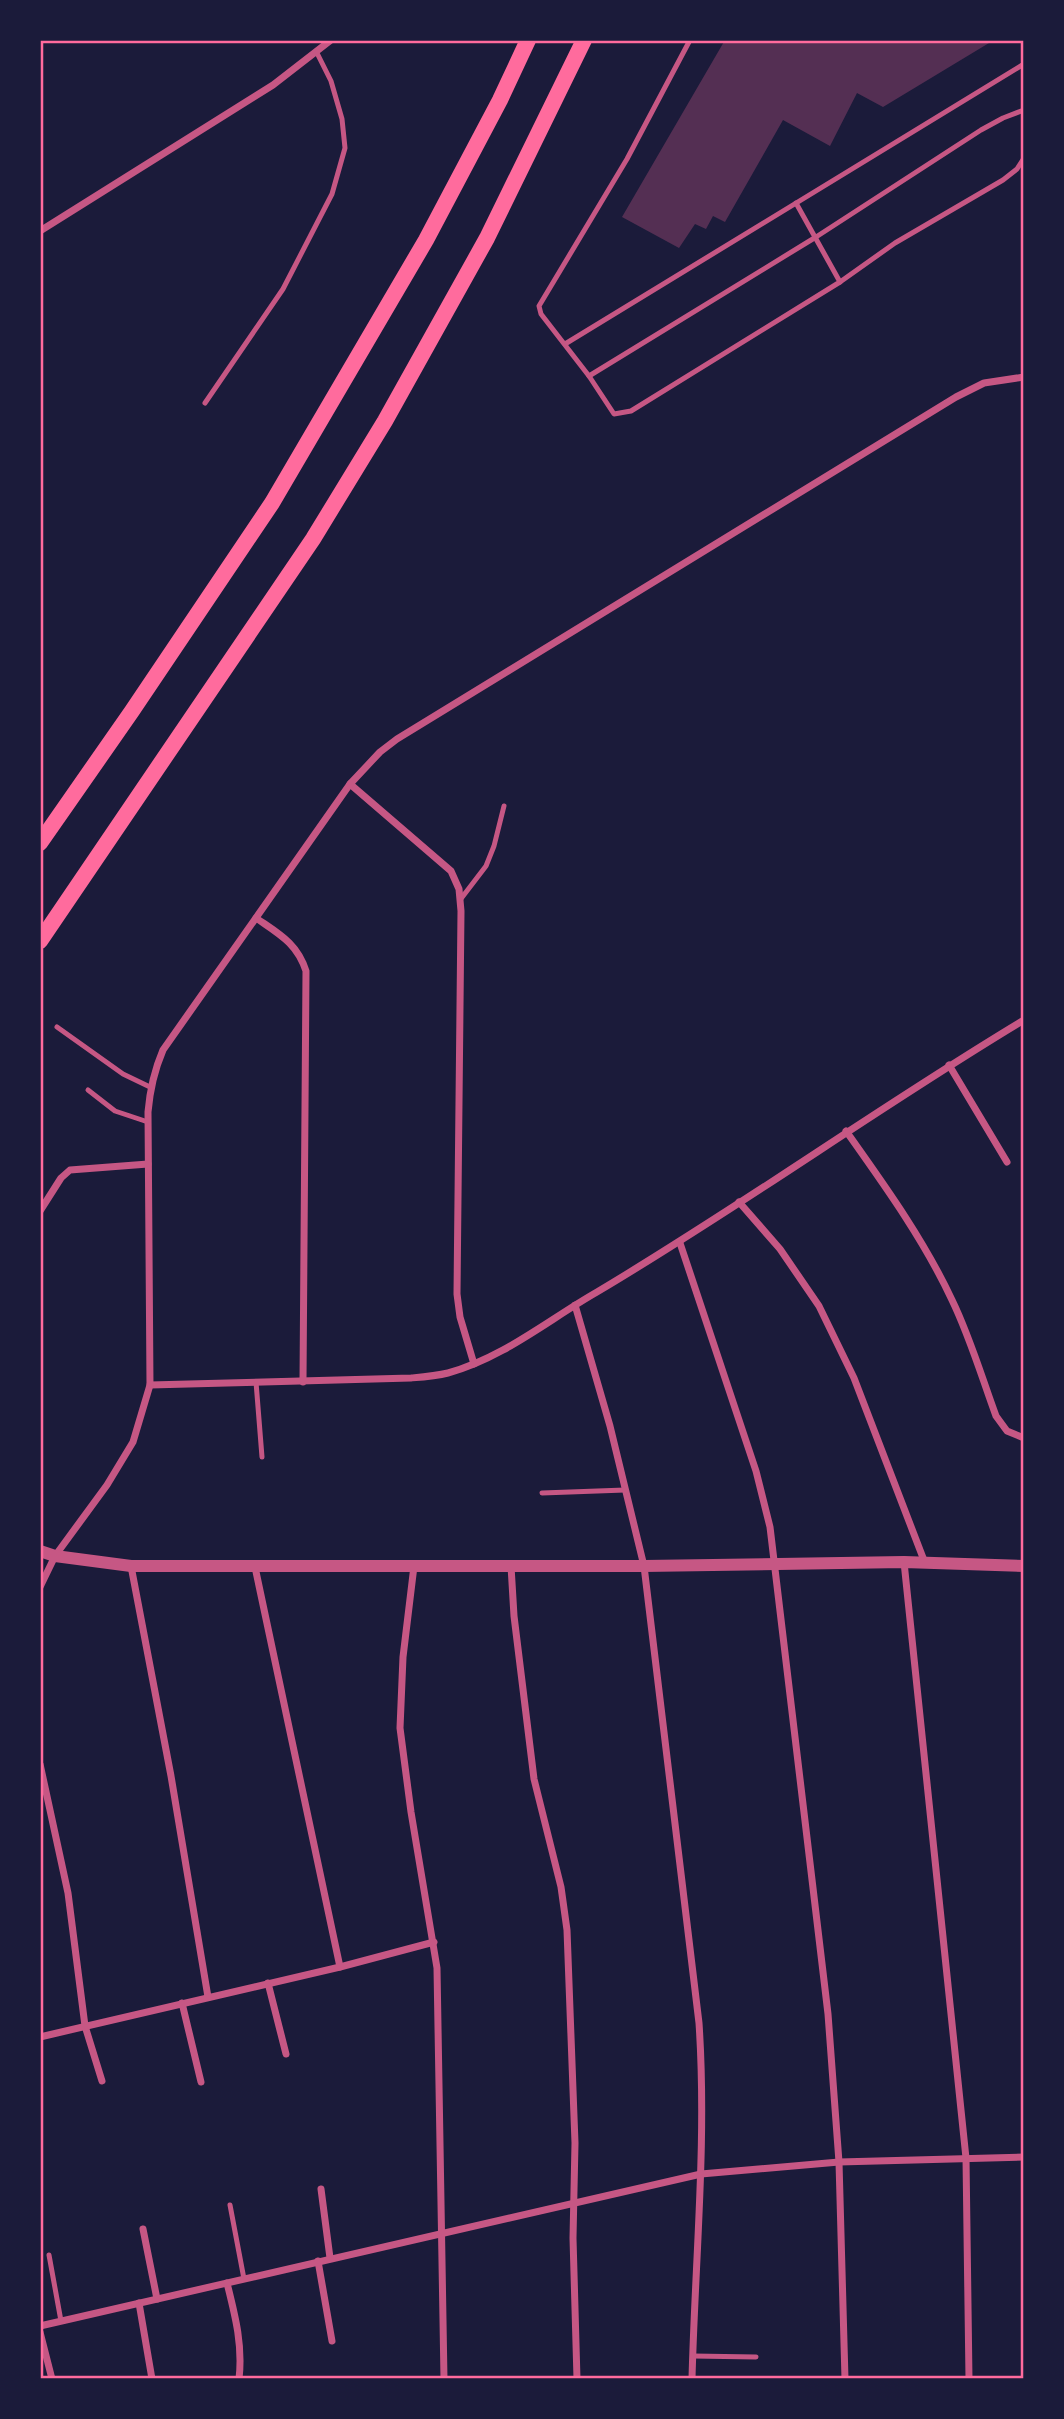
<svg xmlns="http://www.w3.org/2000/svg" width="1064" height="2419" viewBox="0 0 1064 2419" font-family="Rubik,sans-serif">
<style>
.building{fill:#542f53}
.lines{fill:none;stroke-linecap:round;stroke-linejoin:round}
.service{stroke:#c65784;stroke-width:5}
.minor{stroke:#c65784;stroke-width:7}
.tertiary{stroke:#c65784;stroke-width:12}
.primary{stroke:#ff6b9d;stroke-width:16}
.neatline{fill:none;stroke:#ff6b9d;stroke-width:2.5}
</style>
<rect width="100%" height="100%" fill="#1b1b3a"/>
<polygon class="building" points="725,40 994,40 883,107 857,93 830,146 783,120 725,222 713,216 706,229 695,224 679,248 622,217"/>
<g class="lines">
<g class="service">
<polyline points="690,40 627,159 539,306 541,314 589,376 614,414 631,411 840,282 796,203"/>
<polyline points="840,282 895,243 1003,180 1017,169 1024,158"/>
<polyline points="565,344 1024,64"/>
<polyline points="589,376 816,237 981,130 1003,118 1024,110"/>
<polyline points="205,403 283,289 332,194 345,148 342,119 331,81 317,53"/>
<polyline points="460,900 486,866 494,846 504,806"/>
<polyline points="57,1027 123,1074 150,1087"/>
<polyline points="88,1090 115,1111 148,1122"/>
<polyline points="256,1382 262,1457"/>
<polyline points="542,1493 625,1490"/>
<polyline points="230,2205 244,2279"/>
<polyline points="49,2255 61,2321"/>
<polyline points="693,2356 756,2357"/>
</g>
<g class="minor">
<polyline points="40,231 273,85 331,40"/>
<polyline points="350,784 451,871 459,889 461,911 457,1294 460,1317 474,1364"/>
<path d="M256,918C279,934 297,943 306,971L303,1382"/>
<polyline points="949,1065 1007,1162"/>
<path d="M846,1131C885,1186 924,1240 952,1300C970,1337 982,1378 996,1416L1007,1431L1024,1438"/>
<polyline points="739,1202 780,1249 819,1306 854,1378 925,1563"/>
<polyline points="40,1211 61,1178 70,1170 148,1164"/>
<polyline points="680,1243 756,1471 770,1527 828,2014 839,2162 845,2379"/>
<path d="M575,1305L610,1426L644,1566L699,2023C707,2142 695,2260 692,2379"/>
<path d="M150,1385L411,1378C423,1377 436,1376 448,1373C503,1358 548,1320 597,1292C742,1206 879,1107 1024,1020"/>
<polyline points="904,1562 966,2158 969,2379"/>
<polyline points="131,1566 171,1776 208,1997"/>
<polyline points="414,1566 403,1657 400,1728 411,1812 437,1968 444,2379"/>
<polyline points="511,1566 514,1616 534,1779 561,1887 567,1930 575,2143 573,2238 577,2379"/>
<polyline points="255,1567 340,1967"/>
<path d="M40,1587L55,1556L107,1485L133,1442L150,1385L148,1112C150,1089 154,1071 163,1050L350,784L380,752L397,739L956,397L984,383L1024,377"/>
<polyline points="40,1764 68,1893 85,2026 102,2081"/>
<polyline points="268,1983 286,2054"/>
<polyline points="182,2003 201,2082"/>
<polyline points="40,2037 340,1967 434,1942"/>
<polyline points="321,2189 330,2258"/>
<polyline points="143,2229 157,2299"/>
<polyline points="318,2261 332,2341"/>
<path d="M227,2283C235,2315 243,2345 239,2379"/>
<polyline points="139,2303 152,2379"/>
<polyline points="40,2326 701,2174 839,2162 1024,2157"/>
<polyline points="40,2332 52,2379"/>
</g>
<polyline class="tertiary" points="40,1551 55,1556 131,1566 644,1566 904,1562 1024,1566"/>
<g class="primary">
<polyline points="40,843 132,711 272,503 426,240 500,100 528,40"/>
<polyline points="40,941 313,539 385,421 487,238 584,40"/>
</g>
</g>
<rect width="1064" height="2419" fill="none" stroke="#1b1b3a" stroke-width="84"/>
<rect x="42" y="42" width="980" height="2335" class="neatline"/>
</svg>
